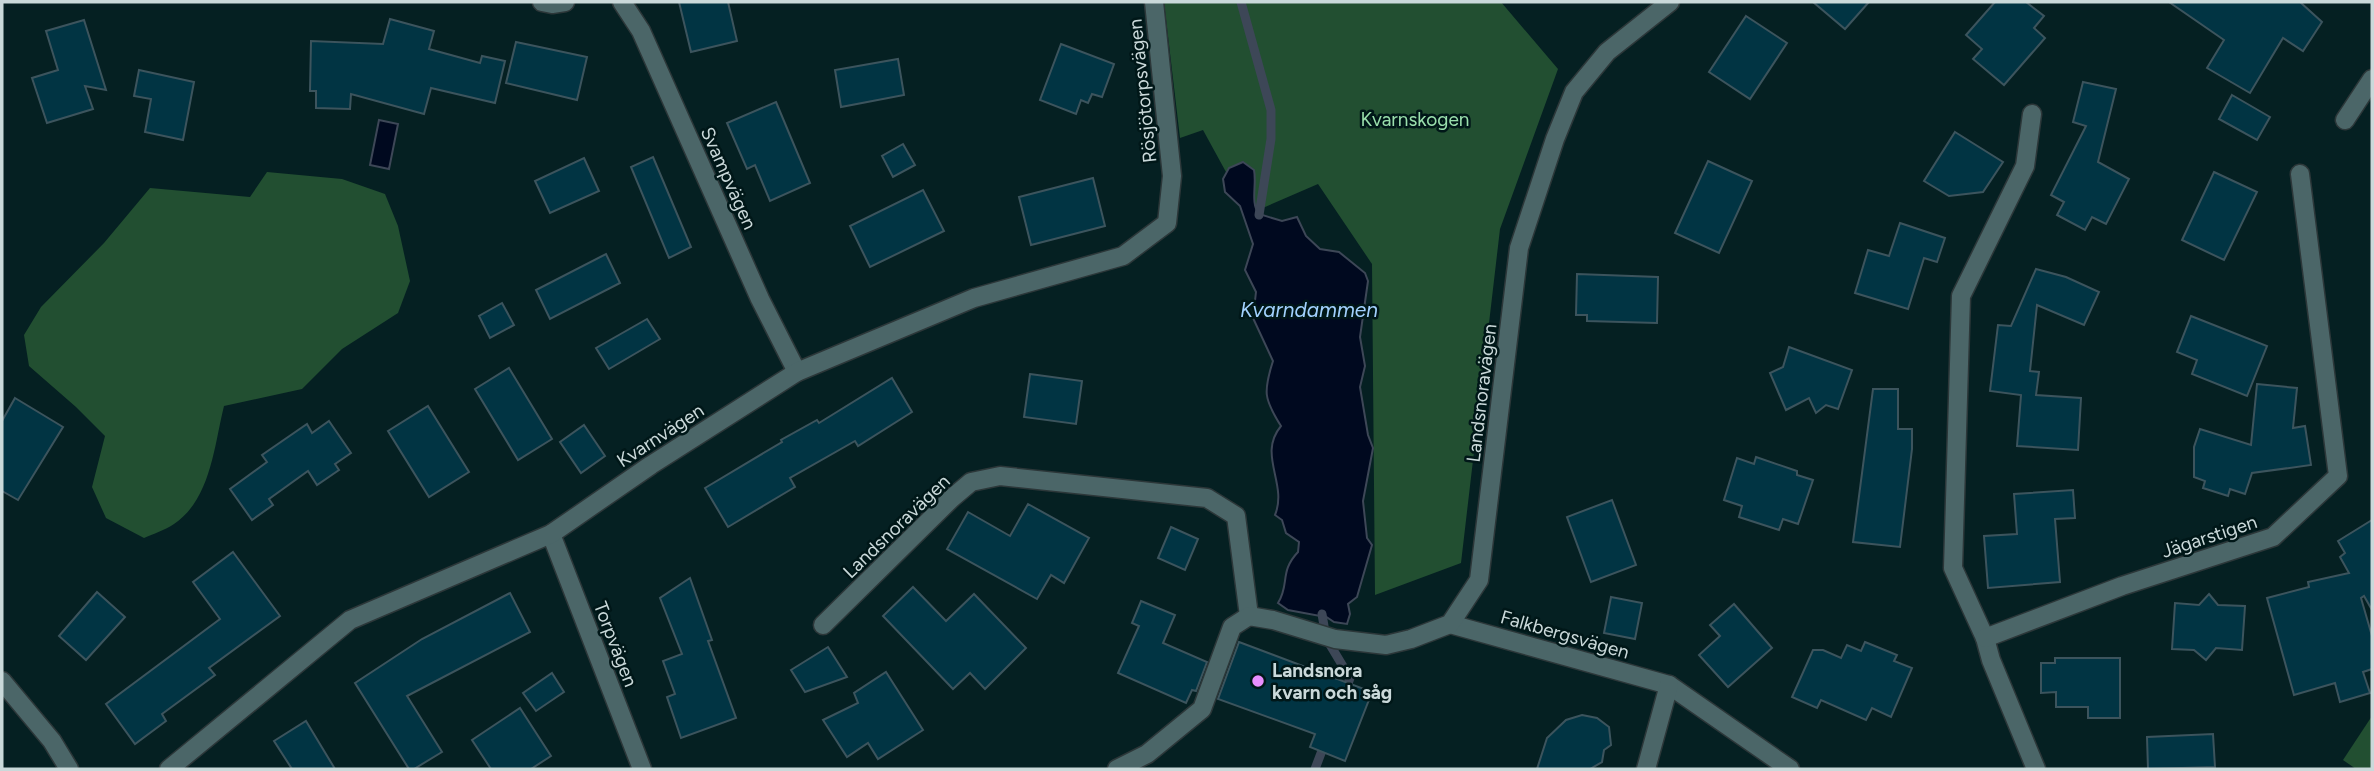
<svg xmlns="http://www.w3.org/2000/svg" width="2374" height="771" viewBox="0 0 2374 771" font-family="Figtree,sans-serif">
<style>
.forest{fill:#224f31}
.water{fill:#00091f;stroke:#3d4757;stroke-width:2}
.lines{fill:none;stroke-linecap:round;stroke-linejoin:round}
.stream{stroke:#3d4757;stroke-width:9}
.building{fill:#013443;stroke:#3c545d;stroke-width:2}
.minor-casing{stroke:#2c3739;stroke-width:21}
.minor{stroke:#4b6668;stroke-width:18}
.poi-dot{fill:#e98efe;stroke:#001718;stroke-width:2.5}
.labels{text-anchor:middle;stroke-width:5;stroke-linejoin:round;paint-order:stroke}
.street-label{font-size:19px;fill:#cad9da;stroke:#001718}
.park-label{font-size:19px;fill:#9ae0ad;stroke:#001718}
.poi-label{font-size:19px;font-weight:bold;fill:#cad9da;stroke:#001718;text-anchor:start}
.water-label{font-size:21px;font-style:italic;fill:#a2d1fe;stroke:#001718}
</style>
<rect width="100%" height="100%" fill="#052022"/>
<g class="forest">
<polygon points="1164,2 1501,2 1558,69 1500,229 1461,563 1375,595 1372,264 1318,184 1249,214 1203,130 1180,138"/>
<path d="M267,172L342,179L385,194L398,226L410,281L398,313L342,349L302,389L224,406C214,446 211,499 174,524C165,530 153,534 144,538L106,518L92,487L105,436L76,407L29,366L24,335L41,307L104,243L150,188L250,197Z"/>
<polygon points="2372,716 2372,769 2356,769 2343,760"/>
</g>
<g class="water">
<polygon points="379,120 398,124 389,169 370,165"/>
<path d="M1243,162L1254,170C1257,184 1250,203 1259,214L1282,221L1297,217L1306,236L1320,249L1339,252L1365,273L1368,281L1360,337L1365,366L1360,387L1368,435L1373,448L1363,501L1367,538L1372,545L1357,597L1348,604L1350,614L1347,624L1334,622L1322,614L1320,616L1288,610L1278,603C1290,584 1279,572 1298,552L1299,542L1286,533L1282,520L1275,515C1288,483 1257,455 1281,426C1264,399 1263,392 1273,361L1253,318L1256,292L1245,270L1253,244L1240,206L1225,192L1223,179L1229,168Z"/>
</g>
<g class="lines">
<g class="stream">
<polyline points="1241,2 1271,110 1271,139 1259,215"/>
<polyline points="1322,614 1326,638 1350,678 1345,692"/>
<polyline points="1315,769 1326,740"/>
</g>
</g>
<g class="building">
<polygon points="679,2 728,2 737,41 691,52"/>
<polygon points="1813,2 1869,2 1845,29"/>
<polygon points="1995,2 2026,2 2044,16 2034,28 2045,38 2004,85 1973,59 1982,49 1966,35"/>
<polygon points="2169,2 2300,2 2322,22 2303,51 2283,38 2250,93 2207,68 2224,40"/>
<polygon points="1746,16 1787,43 1750,99 1709,72"/>
<polygon points="390,19 434,31 429,49 480,63 482,56 505,61 495,103 431,88 424,114 351,94 350,109 316,108 316,91 310,91 311,41 383,44"/>
<polygon points="84,20 106,90 85,86 93,109 47,123 32,78 58,70 46,31"/>
<polygon points="516,42 587,57 577,100 506,83"/>
<polygon points="1061,44 1114,64 1102,97 1092,94 1088,103 1081,100 1076,114 1040,100"/>
<polygon points="898,59 904,95 841,107 835,70"/>
<polygon points="139,70 194,82 183,140 145,132 151,99 134,96"/>
<polygon points="2083,82 2116,89 2098,162 2129,179 2106,224 2092,217 2085,230 2057,215 2064,202 2051,195 2086,126 2073,122"/>
<polygon points="2232,95 2270,117 2257,140 2219,119"/>
<polygon points="776,102 810,183 770,201 755,165 747,169 727,123"/>
<polygon points="1955,132 2003,162 1983,192 1949,196 1924,181"/>
<polygon points="903,144 915,165 893,177 882,156"/>
<polygon points="653,157 691,247 669,258 631,167"/>
<polygon points="584,158 599,191 550,213 535,181"/>
<polygon points="1708,161 1752,181 1719,253 1675,233"/>
<polygon points="2214,172 2257,192 2224,260 2182,240"/>
<polygon points="1093,178 1105,226 1031,245 1019,197"/>
<polygon points="923,190 944,231 870,267 850,226"/>
<polygon points="1900,223 1945,238 1937,262 1924,258 1908,309 1855,293 1868,250 1889,256"/>
<polygon points="606,254 620,283 550,319 536,290"/>
<polygon points="2036,269 2066,277 2099,292 2084,325 2037,305 2030,371 2039,372 2036,395 2081,398 2078,450 2017,446 2021,395 1990,391 1998,325 2011,326"/>
<polygon points="1577,274 1658,277 1657,323 1587,321 1587,315 1576,315"/>
<polygon points="502,303 514,325 490,338 479,316"/>
<polygon points="2191,316 2267,346 2247,396 2192,374 2197,360 2177,352"/>
<polygon points="647,319 660,339 609,369 596,348"/>
<polygon points="1789,347 1852,370 1838,409 1826,405 1816,413 1809,398 1786,410 1770,373 1783,367"/>
<polygon points="509,368 552,439 518,460 475,389"/>
<polygon points="1030,374 1082,381 1076,424 1024,417"/>
<polygon points="892,378 912,412 858,446 855,441 790,478 795,487 728,527 705,488 782,442 781,440 817,420 819,423"/>
<polygon points="2257,384 2297,388 2293,428 2305,426 2311,465 2252,473 2245,494 2230,489 2228,496 2203,488 2205,481 2194,477 2194,447 2200,429 2251,445"/>
<polygon points="1873,389 1898,389 1898,429 1912,429 1912,449 1900,547 1853,542"/>
<polygon points="15,398 63,427 18,500 2,491 2,421"/>
<polygon points="428,406 469,472 429,497 388,431"/>
<polygon points="329,421 351,453 335,464 339,470 317,485 308,471 269,499 273,505 252,520 230,489 267,462 262,455 307,424 312,433"/>
<polygon points="584,425 605,456 581,473 560,442"/>
<polygon points="1756,457 1797,471 1797,475 1813,480 1798,524 1783,519 1779,530 1739,517 1742,506 1724,500 1737,458 1754,464"/>
<polygon points="2073,490 2075,518 2055,519 2060,582 1988,588 1984,536 2017,534 2014,494"/>
<polygon points="1612,500 1636,565 1591,582 1567,517"/>
<polygon points="1028,504 1089,538 1064,583 1051,575 1037,599 947,549 968,512 1010,536"/>
<polygon points="2372,520 2372,610 2364,596 2361,598 2372,636 2372,669 2363,672 2370,693 2340,702 2335,683 2294,695 2267,598 2309,587 2308,582 2349,573 2340,557 2345,553 2338,541"/>
<polygon points="1171,527 1198,539 1185,570 1158,558"/>
<polygon points="233,552 280,616 209,668 215,675 162,714 166,721 135,744 106,704 220,619 193,582"/>
<polygon points="690,578 712,640 708,641 736,718 681,738 667,697 675,694 663,661 682,654 660,598"/>
<polygon points="913,587 946,621 974,594 1026,648 985,689 970,673 953,689 883,616"/>
<polygon points="97,592 125,617 86,660 59,636"/>
<polygon points="510,593 530,632 407,696 442,752 414,769 409,769 355,683 422,639"/>
<polygon points="2209,594 2218,605 2245,606 2242,650 2216,648 2206,660 2194,650 2172,649 2175,603 2199,605"/>
<polygon points="1611,597 1642,603 1635,639 1604,633"/>
<polygon points="1141,601 1175,615 1163,643 1207,662 1196,691 1192,690 1186,703 1118,673 1139,626 1132,623"/>
<polygon points="1734,604 1772,648 1728,687 1699,655 1720,636 1710,625"/>
<polygon points="1239,642 1372,692 1345,761 1310,747 1315,734 1218,699"/>
<polygon points="1865,642 1897,655 1894,661 1912,668 1891,717 1872,708 1866,720 1821,700 1817,708 1792,697 1813,650 1823,650 1841,658 1847,645 1861,651"/>
<polygon points="828,647 847,677 805,692 791,670"/>
<polygon points="2055,658 2120,658 2120,718 2088,718 2088,707 2056,707 2056,692 2041,693 2041,663 2055,663"/>
<polygon points="886,672 923,730 878,759 868,743 847,757 823,720 858,703 854,693"/>
<polygon points="552,673 564,692 536,711 523,693"/>
<polygon points="520,708 551,756 531,769 491,769 472,740"/>
<polygon points="1582,715 1597,718 1609,727 1611,745 1604,750 1602,762 1590,769 1537,769 1547,738 1566,720"/>
<polygon points="306,721 335,769 292,769 274,741"/>
<polygon points="2213,734 2215,767 2148,769 2147,737"/>
</g>
<g class="lines">
<g class="minor-casing">
<g id="minor">
<polyline points="542,2 552,4 565,2"/>
<polyline points="622,2 641,31 760,299 797,372"/>
<polyline points="2032,114 2025,166 1961,296 1953,568 1985,638 1991,660 2036,769"/>
<polyline points="2345,120 2372,79"/>
<polyline points="551,534 642,769"/>
<polyline points="1450,624 1669,685 1790,769"/>
<polyline points="823,625 952,498 971,482 1000,476 1207,498 1236,516 1249,616"/>
<polyline points="1985,638 2122,586 2273,537 2338,476 2300,174"/>
<polyline points="2,681 52,741 69,769"/>
<polyline points="169,769 350,620 551,534 651,465 797,372 974,298 1123,256 1167,223 1172,176 1154,2"/>
<polyline points="1117,769 1147,754 1202,709 1232,627 1249,616 1273,620 1335,639 1386,645 1411,639 1450,624 1479,580 1519,248 1555,139 1574,92 1607,52 1670,2"/>
<polyline points="1646,769 1669,685"/>
</g>
</g>
<use href="#minor" class="minor"/>
</g>
<circle class="poi-dot" cx="1258" cy="681" r="7"/>
<g class="labels">
<g class="street-label">
<text transform="translate(1142 91) rotate(-96)" y="7">Rösjötorpsvägen</text>
<text transform="translate(729 178) rotate(66)" y="7">Svampvägen</text>
<text transform="translate(1481 393) rotate(-83)" y="7">Landsnoravägen</text>
<text transform="translate(660 435) rotate(-33)" y="7">Kvarnvägen</text>
<text transform="translate(896 526) rotate(-44)" y="7">Landsnoravägen</text>
<text transform="translate(2209 536) rotate(-18)" y="7">Jägarstigen</text>
<text transform="translate(1565 634) rotate(16)" y="7">Falkbergsvägen</text>
<text transform="translate(616 644) rotate(69)" y="7">Torpvägen</text>
</g>
<g class="park-label">
<text x="1415" y="126">Kvarnskogen</text>
</g>
<g class="poi-label">
<text x="1272" y="677">Landsnora<tspan x="1272" dy="22">kvarn och såg</tspan></text>
</g>
<g class="water-label">
<text x="1309" y="317">Kvarndammen</text>
</g>
</g>
<rect width="2374" height="771" fill="none" stroke="#cad9da" stroke-width="7"/>
</svg>
